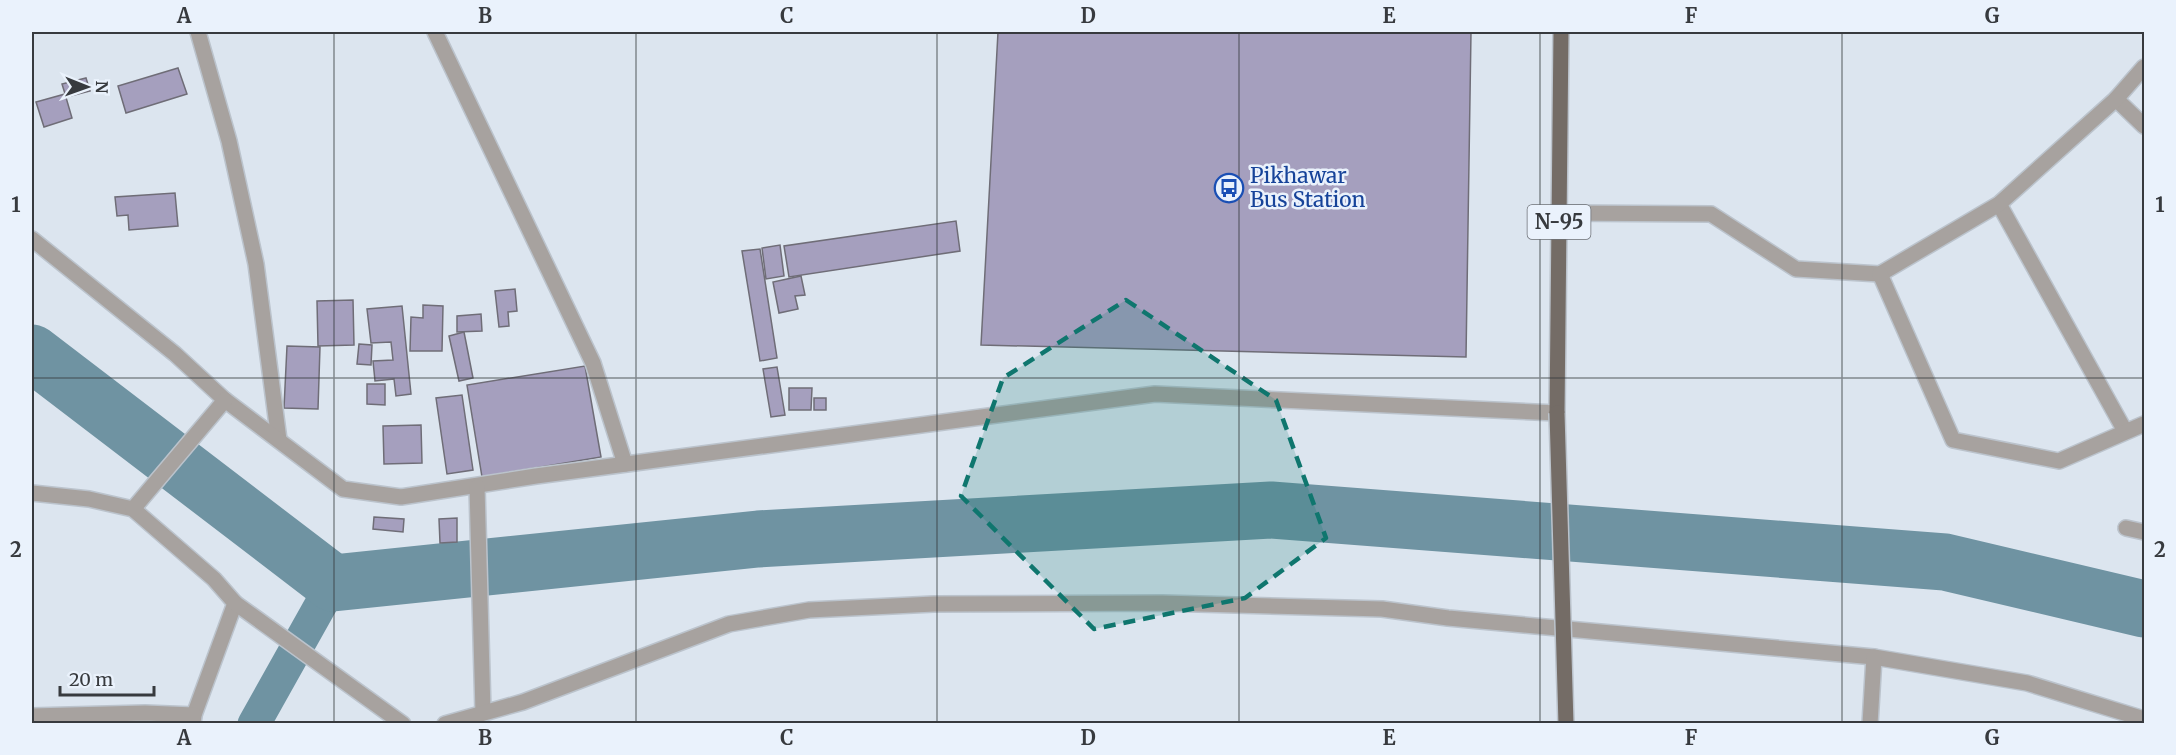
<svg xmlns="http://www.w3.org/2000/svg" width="2176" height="755" viewBox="0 0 2176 755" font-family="Merriweather,serif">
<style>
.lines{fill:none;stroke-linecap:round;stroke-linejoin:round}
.canal{stroke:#6f93a2;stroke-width:33}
.river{stroke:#6f93a2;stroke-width:57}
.building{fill:#a59fbe;stroke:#6f6d77;stroke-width:1.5}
.minor-casing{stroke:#bbc3cc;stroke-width:18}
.major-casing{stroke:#bbc3cc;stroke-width:18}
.minor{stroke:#a7a29f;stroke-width:15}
.major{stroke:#746c66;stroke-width:15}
.major-bridge-casing{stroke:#bbc3cc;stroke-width:18;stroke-linecap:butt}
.major-bridge{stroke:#746c66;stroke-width:15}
.marked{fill:#0f766e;fill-opacity:0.2;stroke:#0f766e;stroke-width:4.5;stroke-dasharray:12 8;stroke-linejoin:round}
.grid{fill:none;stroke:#373a3e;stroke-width:1.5;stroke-opacity:0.55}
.labels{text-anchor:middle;stroke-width:5;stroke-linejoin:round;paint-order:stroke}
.shield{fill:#eaf2fc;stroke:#6d7177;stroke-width:1.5}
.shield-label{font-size:20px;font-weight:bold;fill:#373a3e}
.transit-label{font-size:21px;fill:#164399;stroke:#eaf2fc;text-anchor:start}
.neatline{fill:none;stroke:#373a3e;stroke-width:2}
.grid-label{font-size:20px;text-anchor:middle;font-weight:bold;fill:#373a3e}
</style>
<rect width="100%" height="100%" fill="#dce5ef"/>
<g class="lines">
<polyline class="canal" points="254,724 333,583"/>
<polyline class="river" points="32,353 333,583 758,539 1271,510 1945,562 2144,609"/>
</g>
<g class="building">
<polygon points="998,32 1471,32 1466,357 981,345"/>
<polygon points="178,68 187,94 126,113 118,86"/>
<polygon points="86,78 90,91 66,97 62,84"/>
<polygon points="65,94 72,118 44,127 36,102"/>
<polygon points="175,193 178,226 129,230 128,215 117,216 115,197"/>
<polygon points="956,221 960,251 789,277 784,246"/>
<polygon points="780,245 784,276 766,279 762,248"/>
<polygon points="760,249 777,358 760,361 742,251"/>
<polygon points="801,276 805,295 795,296 798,309 779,313 773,282"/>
<polygon points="515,289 517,311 508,312 509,326 499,327 495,291"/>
<polygon points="353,300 354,345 318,346 317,301"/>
<polygon points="423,305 443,306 442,351 410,351 411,317 423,318"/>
<polygon points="402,306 411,394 396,396 394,379 375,381 373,361 393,360 391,342 371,343 367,309"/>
<polygon points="481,314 482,331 457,332 457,316"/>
<polygon points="464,332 473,378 459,381 449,336"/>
<polygon points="359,344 372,345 371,365 357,364"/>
<polygon points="287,346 320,347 318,409 284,408"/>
<polygon points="585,366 601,457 482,477 467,385"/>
<polygon points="777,367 785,415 771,417 763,369"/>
<polygon points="367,384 385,384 385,405 367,404"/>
<polygon points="789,388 812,388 811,410 789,410"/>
<polygon points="462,395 473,470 447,474 436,398"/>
<rect x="814" y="398" width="12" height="12"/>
<polygon points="421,425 422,463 384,464 383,426"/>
<polygon points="374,517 404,519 403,532 373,529"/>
<polygon points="457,518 457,542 440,543 439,519"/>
</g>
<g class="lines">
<g class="minor-casing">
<g id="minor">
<polyline points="198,32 229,141 256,264 279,440"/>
<polyline points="435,32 593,363 625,464"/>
<polyline points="2116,99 2144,126"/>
<polyline points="1999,204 2125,431"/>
<polyline points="1559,213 1711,214 1796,269 1880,274 1999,204 2116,99 2144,67"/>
<polyline points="32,239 175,354 225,400 343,489 401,497 536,476 1155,394 1557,413"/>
<polyline points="1880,274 1953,440 2059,461 2144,424"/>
<polyline points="477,487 483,712"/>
<polyline points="32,493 89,499 133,509 214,579 235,603 194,715 193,724"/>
<polyline points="133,509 225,400"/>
<polyline points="2126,528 2144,532"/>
<polyline points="235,603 403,724"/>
<polyline points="32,716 145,713 194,715"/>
<polyline points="445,724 523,702 729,624 809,610 934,604 1162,603 1382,609 1448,618 1874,657 2027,683 2144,719"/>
<polyline points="1870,724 1874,657"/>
</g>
</g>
<g class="major-casing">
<polyline id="major" points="1557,413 1561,32"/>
</g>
<use href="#minor" class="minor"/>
<use href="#major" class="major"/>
<g class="major-bridge-casing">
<polyline id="major-bridge" points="1557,413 1566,724"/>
</g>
<use href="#major-bridge" class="major-bridge"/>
</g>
<path class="marked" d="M1126,300L1276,400L1326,538L1245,598L1094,629L961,496L1003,378Z"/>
<path class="grid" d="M334,32V724M636,32V724M937,32V724M1239,32V724M1540,32V724M1842,32V724M32,378H2144"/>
<defs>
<g id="bus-ring" transform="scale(1.5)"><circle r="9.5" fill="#eaf2fc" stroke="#1a4fb4" stroke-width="1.5"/><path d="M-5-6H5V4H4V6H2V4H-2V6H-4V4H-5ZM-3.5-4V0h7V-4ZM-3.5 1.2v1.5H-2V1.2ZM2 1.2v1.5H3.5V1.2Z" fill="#1a4fb4"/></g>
</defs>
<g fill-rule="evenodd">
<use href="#bus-ring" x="1229" y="188"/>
</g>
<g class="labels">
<rect class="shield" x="1527.5" y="205" width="63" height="34" rx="4.5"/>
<g class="shield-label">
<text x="1559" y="229">N-95</text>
</g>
<g class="transit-label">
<text x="1250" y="183">Pikhawar<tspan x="1250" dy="24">Bus Station</tspan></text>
</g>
</g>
<rect width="2176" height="755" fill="none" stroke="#eaf2fc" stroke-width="66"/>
<g transform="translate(87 87) rotate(91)" stroke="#eaf2fc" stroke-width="4.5" paint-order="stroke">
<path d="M0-4.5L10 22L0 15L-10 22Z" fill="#373a3e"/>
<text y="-9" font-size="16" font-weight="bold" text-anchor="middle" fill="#373a3e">N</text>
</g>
<path d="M60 686v9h94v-9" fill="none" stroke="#373a3e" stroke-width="3"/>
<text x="69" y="686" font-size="18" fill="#373a3e" stroke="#eaf2fc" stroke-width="4.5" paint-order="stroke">20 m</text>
<rect x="33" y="33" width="2110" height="689" class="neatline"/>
<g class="grid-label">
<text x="184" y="23">A</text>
<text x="485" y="23">B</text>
<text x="787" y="23">C</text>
<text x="1088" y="23">D</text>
<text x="1389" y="23">E</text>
<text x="1691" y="23">F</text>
<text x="1992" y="23">G</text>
<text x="16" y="212">1</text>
<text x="2160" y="212">1</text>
<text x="16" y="557">2</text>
<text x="2160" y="557">2</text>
<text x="184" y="745">A</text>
<text x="485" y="745">B</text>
<text x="787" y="745">C</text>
<text x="1088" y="745">D</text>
<text x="1389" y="745">E</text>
<text x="1691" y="745">F</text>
<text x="1992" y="745">G</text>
</g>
</svg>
